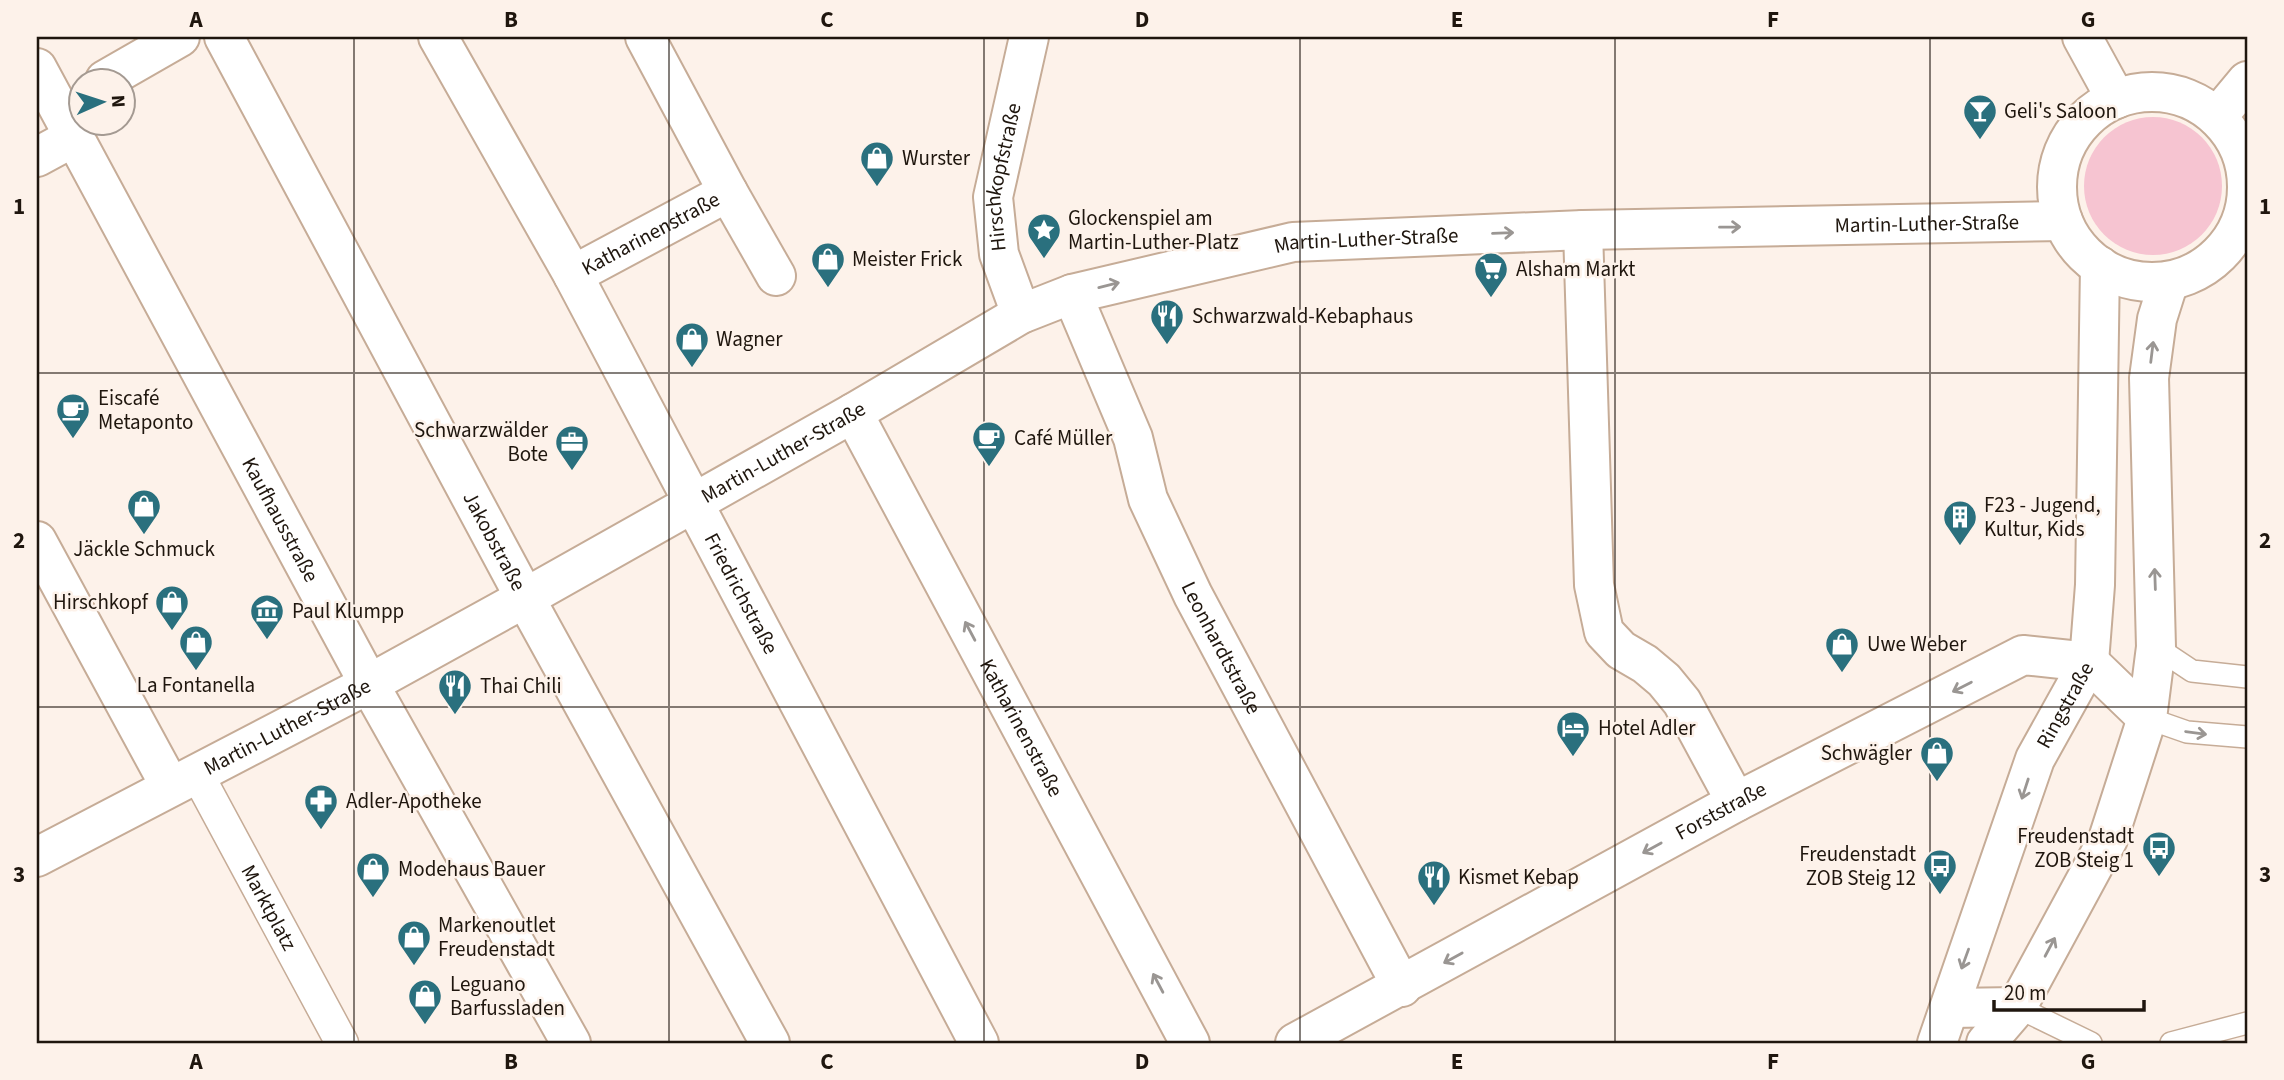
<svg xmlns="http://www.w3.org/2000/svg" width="2284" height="1080" viewBox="0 0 2284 1080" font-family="'Source Sans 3',sans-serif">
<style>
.green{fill:#f6c4d1}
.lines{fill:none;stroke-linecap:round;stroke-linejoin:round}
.service-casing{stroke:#c6ac97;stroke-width:24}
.pedestrian-casing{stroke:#c6ac97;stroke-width:35}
.minor-casing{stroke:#c6ac97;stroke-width:42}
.tertiary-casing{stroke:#c6ac97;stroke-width:42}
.secondary-casing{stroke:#c6ac97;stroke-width:42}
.service{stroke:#fff;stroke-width:21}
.pedestrian{stroke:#fff;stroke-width:32}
.minor{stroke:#fff;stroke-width:38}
.tertiary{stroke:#fff;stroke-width:38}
.secondary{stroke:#fff;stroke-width:38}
.oneway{stroke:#9a9693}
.grid{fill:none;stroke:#1f160e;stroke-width:2;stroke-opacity:0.55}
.labels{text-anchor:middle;stroke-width:5;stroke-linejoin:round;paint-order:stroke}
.poi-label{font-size:21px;fill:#1f160e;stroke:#fdf2ea;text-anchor:start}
.street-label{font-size:21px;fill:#1f160e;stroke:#fdf2ea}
.neatline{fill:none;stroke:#1f160e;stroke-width:2.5}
.grid-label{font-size:23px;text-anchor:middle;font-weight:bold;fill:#1f160e}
</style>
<rect width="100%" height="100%" fill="#fdf2ea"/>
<circle class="green" cx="2153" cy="186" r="69"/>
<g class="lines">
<g class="service-casing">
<g id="service">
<polyline points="2156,647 2192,671 2247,677"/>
<polyline points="2147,718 2187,732 2247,737"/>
<polyline points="2017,1007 2091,1043"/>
<polyline points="2171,1043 2247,1023"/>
</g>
</g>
<g class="pedestrian-casing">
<g id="pedestrian">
<path id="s1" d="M196,772L342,1043"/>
</g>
</g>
<g class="minor-casing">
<g id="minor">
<path id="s2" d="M224,37L525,598L770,1043"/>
<path id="s3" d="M438,37L573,275L979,1043"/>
<path id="s4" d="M37,68L369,684L571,1043"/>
<polyline points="105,80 180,37"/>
<polyline points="2217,117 2247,81"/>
<polyline points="37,157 74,137"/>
<polyline points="728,192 776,276"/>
<polyline points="1583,230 1594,585 1604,632 1621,650 1645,664 1664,680 1682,702 1736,802"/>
<path id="s5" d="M573,275L728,192L645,37"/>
<path id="s6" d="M1072,294L1133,438L1148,499L1193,595L1402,987"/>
<path id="s7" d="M853,413L1190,1043"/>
<polyline points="37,541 170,786"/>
<polyline points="1950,1008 2017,1007"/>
<path id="s8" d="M1295,1043L1736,802L2023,655L2089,662L2147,718"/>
</g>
</g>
<g class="tertiary-casing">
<g id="tertiary">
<path id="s9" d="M1937,1043L2035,759L2089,662L2095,585L2100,266"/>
<polyline points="1986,1043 2017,1007 2108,839 2147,718 2156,647 2149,378 2157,319 2169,281"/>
</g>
</g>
<g class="secondary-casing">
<g id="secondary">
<polyline points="2082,37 2116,99"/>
<circle cx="2152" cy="187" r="95"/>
<path id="s10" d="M1021,314L999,254L993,197L1029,37"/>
<path id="s11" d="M37,857L369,684L525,598L853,413L1021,314L1072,294L1293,242L1583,230L2063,221"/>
</g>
</g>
<use href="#service" class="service"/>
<use href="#pedestrian" class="pedestrian"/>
<use href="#minor" class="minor"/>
<use href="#tertiary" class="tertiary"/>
<use href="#secondary" class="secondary"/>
</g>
<defs><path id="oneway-shaft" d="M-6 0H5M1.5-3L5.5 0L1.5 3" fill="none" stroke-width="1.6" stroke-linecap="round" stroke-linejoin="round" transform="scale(1.75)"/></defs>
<g class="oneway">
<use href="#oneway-shaft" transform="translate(1730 227) rotate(-1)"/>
<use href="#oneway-shaft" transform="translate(1503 233) rotate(-2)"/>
<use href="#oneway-shaft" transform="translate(1109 285) rotate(-14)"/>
<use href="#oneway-shaft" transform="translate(2152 352) rotate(-83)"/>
<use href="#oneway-shaft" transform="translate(2155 579) rotate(-92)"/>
<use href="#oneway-shaft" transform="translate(970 631) rotate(-118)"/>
<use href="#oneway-shaft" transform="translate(1962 687) rotate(153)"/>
<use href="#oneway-shaft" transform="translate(2196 733) rotate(8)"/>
<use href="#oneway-shaft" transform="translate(2025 789) rotate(108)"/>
<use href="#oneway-shaft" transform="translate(1652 848) rotate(151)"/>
<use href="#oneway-shaft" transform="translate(2050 947) rotate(-62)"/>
<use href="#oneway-shaft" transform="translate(1453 958) rotate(151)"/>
<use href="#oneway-shaft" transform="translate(1965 959) rotate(110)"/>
<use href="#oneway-shaft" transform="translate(1158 983) rotate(-118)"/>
</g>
<path class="grid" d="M354,37V1043M669,37V1043M984,37V1043M1300,37V1043M1615,37V1043M1930,37V1043M37,373H2247M37,707H2247"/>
<defs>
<g id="bar-pin" transform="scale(1.75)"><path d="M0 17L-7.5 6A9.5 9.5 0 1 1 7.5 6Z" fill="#2a707e" stroke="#fdf2ea"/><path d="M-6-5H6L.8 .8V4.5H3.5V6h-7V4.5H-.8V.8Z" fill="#fff"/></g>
<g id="shop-pin" transform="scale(1.75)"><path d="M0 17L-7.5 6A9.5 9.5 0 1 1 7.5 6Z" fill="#2a707e" stroke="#fdf2ea"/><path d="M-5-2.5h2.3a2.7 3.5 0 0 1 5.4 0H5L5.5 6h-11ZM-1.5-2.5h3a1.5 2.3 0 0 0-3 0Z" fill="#fff"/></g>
<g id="sight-pin" transform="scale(1.75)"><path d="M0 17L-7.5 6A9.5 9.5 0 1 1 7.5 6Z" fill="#2a707e" stroke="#fdf2ea"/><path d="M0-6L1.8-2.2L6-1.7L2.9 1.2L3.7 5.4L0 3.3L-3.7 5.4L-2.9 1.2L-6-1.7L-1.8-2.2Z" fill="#fff"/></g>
<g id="supermarket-pin" transform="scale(1.75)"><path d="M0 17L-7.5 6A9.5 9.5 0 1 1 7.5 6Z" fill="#2a707e" stroke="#fdf2ea"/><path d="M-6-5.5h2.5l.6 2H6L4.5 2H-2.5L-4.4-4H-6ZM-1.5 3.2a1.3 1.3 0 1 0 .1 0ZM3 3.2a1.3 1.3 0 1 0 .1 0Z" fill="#fff"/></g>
<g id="restaurant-pin" transform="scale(1.75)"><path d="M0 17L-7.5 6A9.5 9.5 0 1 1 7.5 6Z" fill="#2a707e" stroke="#fdf2ea"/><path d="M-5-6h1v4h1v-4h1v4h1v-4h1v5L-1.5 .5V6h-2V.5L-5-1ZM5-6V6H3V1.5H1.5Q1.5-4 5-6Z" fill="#fff"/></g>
<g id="cafe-pin" transform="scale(1.75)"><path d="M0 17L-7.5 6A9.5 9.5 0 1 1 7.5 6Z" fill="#2a707e" stroke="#fdf2ea"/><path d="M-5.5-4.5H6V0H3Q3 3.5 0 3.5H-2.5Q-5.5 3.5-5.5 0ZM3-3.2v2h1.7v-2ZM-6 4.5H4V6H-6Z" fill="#fff"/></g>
<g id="office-pin" transform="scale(1.75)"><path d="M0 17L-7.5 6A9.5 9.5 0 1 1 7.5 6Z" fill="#2a707e" stroke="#fdf2ea"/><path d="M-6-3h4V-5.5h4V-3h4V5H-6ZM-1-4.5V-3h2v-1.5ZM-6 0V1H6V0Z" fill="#fff"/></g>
<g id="building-pin" transform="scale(1.75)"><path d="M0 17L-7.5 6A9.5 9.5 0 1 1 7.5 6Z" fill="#2a707e" stroke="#fdf2ea"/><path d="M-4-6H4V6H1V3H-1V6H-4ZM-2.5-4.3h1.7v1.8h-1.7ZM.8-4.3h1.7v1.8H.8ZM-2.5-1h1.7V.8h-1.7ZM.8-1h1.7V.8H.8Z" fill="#fff"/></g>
<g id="museum-pin" transform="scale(1.75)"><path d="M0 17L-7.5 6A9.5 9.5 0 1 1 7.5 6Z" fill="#2a707e" stroke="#fdf2ea"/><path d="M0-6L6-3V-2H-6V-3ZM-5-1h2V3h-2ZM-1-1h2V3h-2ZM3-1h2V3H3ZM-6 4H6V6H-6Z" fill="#fff"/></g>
<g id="hotel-pin" transform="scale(1.75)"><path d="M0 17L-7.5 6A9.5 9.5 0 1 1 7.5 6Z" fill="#2a707e" stroke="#fdf2ea"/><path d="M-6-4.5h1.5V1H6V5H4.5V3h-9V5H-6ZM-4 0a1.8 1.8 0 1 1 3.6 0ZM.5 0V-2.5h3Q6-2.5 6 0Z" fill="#fff"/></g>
<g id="pharmacy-pin" transform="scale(1.75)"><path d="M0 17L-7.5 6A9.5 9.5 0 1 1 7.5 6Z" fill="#2a707e" stroke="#fdf2ea"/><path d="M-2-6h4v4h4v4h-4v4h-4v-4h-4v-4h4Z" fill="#fff"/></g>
<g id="bus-pin" transform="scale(1.75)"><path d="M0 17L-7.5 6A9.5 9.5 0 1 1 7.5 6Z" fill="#2a707e" stroke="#fdf2ea"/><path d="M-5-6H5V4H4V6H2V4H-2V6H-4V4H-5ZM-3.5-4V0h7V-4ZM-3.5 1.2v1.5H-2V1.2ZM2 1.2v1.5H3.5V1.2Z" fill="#fff"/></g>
</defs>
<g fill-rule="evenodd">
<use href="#bar-pin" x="1980" y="111"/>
<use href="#shop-pin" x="877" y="158"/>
<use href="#sight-pin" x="1044" y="230"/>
<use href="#shop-pin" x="828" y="259"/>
<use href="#supermarket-pin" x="1491" y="269"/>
<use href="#restaurant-pin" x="1167" y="316"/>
<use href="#shop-pin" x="692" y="339"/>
<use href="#cafe-pin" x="73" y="410"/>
<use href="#cafe-pin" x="989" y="438"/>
<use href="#office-pin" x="572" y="442"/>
<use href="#shop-pin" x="144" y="506"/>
<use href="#building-pin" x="1960" y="517"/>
<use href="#shop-pin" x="172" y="602"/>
<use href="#museum-pin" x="267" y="611"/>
<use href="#shop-pin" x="196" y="642"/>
<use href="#shop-pin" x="1842" y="644"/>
<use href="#restaurant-pin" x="455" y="686"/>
<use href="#hotel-pin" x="1573" y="728"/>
<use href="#shop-pin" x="1937" y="753"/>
<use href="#pharmacy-pin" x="321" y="801"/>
<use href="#bus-pin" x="2159" y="848"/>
<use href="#bus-pin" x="1940" y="866"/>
<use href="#shop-pin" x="373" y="869"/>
<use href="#restaurant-pin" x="1434" y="877"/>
<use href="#shop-pin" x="414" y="937"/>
<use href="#shop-pin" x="425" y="996"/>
</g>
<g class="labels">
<g class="poi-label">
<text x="2004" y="118">Geli's Saloon</text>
<text x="902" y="165">Wurster</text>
<text x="1068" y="225">Glockenspiel am<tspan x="1068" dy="24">Martin-Luther-Platz</tspan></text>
<text x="852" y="266">Meister Frick</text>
<text x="1516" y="276">Alsham Markt</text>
<text x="1192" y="323">Schwarzwald-Kebaphaus</text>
<text x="716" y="346">Wagner</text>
<text x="98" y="405">Eiscafé<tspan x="98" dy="24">Metaponto</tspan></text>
<text x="548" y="437" text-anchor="end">Schwarzwälder<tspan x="548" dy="24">Bote</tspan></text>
<text x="1014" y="445">Café Müller</text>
<text x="1984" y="512">F23 - Jugend,<tspan x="1984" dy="24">Kultur, Kids</tspan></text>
<text x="144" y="556" text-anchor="middle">Jäckle Schmuck</text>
<text x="148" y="609" text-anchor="end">Hirschkopf</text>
<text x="292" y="618">Paul Klumpp</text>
<text x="1867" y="651">Uwe Weber</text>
<text x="196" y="692" text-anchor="middle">La Fontanella</text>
<text x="480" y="693">Thai Chili</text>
<text x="1598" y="735">Hotel Adler</text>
<text x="1912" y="760" text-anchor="end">Schwägler</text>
<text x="346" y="808">Adler-Apotheke</text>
<text x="2134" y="843" text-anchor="end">Freudenstadt<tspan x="2134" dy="24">ZOB Steig 1</tspan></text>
<text x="1916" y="861" text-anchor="end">Freudenstadt<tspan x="1916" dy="24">ZOB Steig 12</tspan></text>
<text x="398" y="876">Modehaus Bauer</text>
<text x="1458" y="884">Kismet Kebap</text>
<text x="438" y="932">Markenoutlet<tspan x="438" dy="24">Freudenstadt</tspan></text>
<text x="450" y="991">Leguano<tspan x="450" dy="24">Barfussladen</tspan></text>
</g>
<g class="street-label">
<text dy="7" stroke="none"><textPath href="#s10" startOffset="142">Hirschkopfstraße</textPath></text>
<text dy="7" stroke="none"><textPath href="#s11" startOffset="2040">Martin-Luther-Straße</textPath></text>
<text dy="7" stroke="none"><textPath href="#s5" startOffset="88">Katharinenstraße</textPath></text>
<text dy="7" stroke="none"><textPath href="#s11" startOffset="1479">Martin-Luther-Straße</textPath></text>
<text dy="7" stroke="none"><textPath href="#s11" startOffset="849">Martin-Luther-Straße</textPath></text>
<text dy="7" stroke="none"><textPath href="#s4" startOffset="513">Kaufhausstraße</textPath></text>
<text dy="7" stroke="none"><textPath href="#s2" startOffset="572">Jakobstraße</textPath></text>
<text dy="7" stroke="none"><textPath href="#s3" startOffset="634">Friedrichstraße</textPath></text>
<text dy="7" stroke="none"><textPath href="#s6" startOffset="385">Leonhardtstraße</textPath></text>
<text dy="7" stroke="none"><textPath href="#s9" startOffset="362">Ringstraße</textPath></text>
<text dy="7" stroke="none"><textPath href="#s11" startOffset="282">Martin-Luther-Straße</textPath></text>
<text dy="7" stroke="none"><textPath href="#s7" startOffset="357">Katharinenstraße</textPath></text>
<text dy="7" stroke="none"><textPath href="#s8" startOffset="485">Forststraße</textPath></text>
<text dy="7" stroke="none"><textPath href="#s1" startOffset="154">Marktplatz</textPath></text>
</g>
</g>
<rect width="2284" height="1080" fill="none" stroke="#fdf2ea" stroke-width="77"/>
<g transform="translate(102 102) rotate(87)"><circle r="33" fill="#fdf2ea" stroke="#a49a92" stroke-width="2"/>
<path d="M0-5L12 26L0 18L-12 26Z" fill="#2a707e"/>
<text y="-10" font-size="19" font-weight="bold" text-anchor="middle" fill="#1f160e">N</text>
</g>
<path d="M1994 1000v10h150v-10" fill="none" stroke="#1f160e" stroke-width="3.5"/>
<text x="2004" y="1000" font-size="21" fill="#1f160e" stroke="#fdf2ea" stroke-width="5" paint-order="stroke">20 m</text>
<rect x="38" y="38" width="2208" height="1004" class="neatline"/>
<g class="grid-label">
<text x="196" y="27">A</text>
<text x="511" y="27">B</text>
<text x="827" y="27">C</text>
<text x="1142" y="27">D</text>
<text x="1457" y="27">E</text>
<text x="1773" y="27">F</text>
<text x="2088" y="27">G</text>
<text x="19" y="214">1</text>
<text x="2265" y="214">1</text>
<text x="19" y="548">2</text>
<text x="2265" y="548">2</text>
<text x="19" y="882">3</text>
<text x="2265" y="882">3</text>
<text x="196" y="1069">A</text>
<text x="511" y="1069">B</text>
<text x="827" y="1069">C</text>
<text x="1142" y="1069">D</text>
<text x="1457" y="1069">E</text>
<text x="1773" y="1069">F</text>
<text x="2088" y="1069">G</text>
</g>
</svg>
